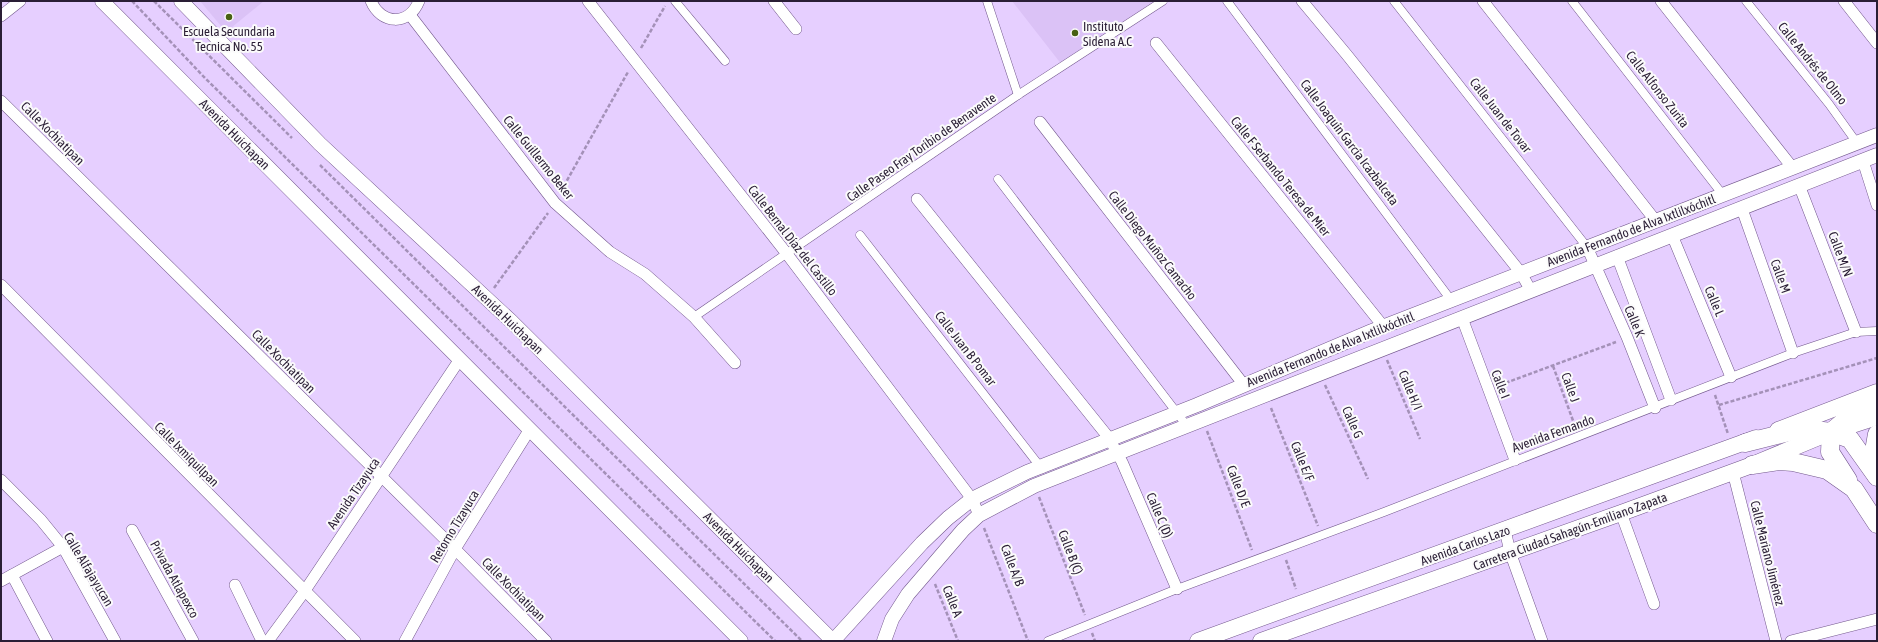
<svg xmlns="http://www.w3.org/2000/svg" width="1878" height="642" viewBox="0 0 1878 642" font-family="'Asap Condensed',sans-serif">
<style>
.built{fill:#dbc2f6}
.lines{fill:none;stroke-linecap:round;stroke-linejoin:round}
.pedestrian-casing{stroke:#73588d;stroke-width:9}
.minor-casing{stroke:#73588d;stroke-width:12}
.tertiary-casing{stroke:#73588d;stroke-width:15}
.secondary-casing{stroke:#73588d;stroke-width:17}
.primary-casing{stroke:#73588d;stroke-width:19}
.path{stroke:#a491b8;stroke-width:2.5;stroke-dasharray:4 2;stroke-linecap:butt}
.pedestrian{stroke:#fff;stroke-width:8}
.minor{stroke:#fff;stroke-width:11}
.tertiary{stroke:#fff;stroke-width:14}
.secondary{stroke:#fff;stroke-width:16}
.primary{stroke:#fff;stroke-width:18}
.poi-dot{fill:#476111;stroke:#fbfbfb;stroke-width:1.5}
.labels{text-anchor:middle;stroke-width:4;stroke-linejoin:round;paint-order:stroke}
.poi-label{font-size:13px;fill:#2a1e35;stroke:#fbfbfb;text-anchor:start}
.street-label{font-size:13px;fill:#2a1e35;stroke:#fbfbfb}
</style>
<rect width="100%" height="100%" fill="#e6cfff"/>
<g class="built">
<polygon points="200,1 264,1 226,32"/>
<polygon points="1012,1 1163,1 1062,65"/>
</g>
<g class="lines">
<g class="pedestrian-casing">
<g id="pedestrian">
<polyline points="675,1 725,61"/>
<polyline points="987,1 1018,95"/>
<polyline points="1227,1 1451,300"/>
<polyline points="1394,1 1587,247"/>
<polyline points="1572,1 1723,195"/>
<polyline points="1746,1 1829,104 1857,143"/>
<polyline points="998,179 1187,426"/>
<polyline points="860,235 1042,469"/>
<polyline points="694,317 1018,95 1163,1"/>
<polyline points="1048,641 1177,589 1384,512 1793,353 1856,332 1877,331"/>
</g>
</g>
<g class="minor-casing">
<g id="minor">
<path d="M371,1C381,25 409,26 419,1"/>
<polyline points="588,1 787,254 972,499 979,515"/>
<polyline points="774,1 796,29"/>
<polyline points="1302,1 1347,55 1521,273 1531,291"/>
<polyline points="1483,1 1655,220"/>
<polyline points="1661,1 1792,167"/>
<polyline points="1844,1 1877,43"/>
<polyline points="410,15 555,203 610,252 645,274 694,317 735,363"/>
<polyline points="1,16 20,1"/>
<polyline points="1156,43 1383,326"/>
<polyline points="1,101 455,549 546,641"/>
<polyline points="1040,122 1244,385"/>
<polyline points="1863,161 1877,205"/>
<polyline points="1799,185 1856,332"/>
<polyline points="917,199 1109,438 1122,462 1177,589"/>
<polyline points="1742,209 1793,353"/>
<polyline points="1672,235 1731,377"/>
<polyline points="1587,247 1627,337 1655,408"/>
<polyline points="1617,256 1671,400"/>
<polyline points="1,285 355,641"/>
<polyline points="1462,318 1515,460"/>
<polyline points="1733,472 1776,641"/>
<polyline points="1,480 41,520 63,547 115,641"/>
<polyline points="1621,513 1654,604"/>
<polyline points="132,530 193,641"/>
<polyline points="1505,530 1510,552 1542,641"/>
<polyline points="12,575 47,641"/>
<polyline points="1,581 63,547"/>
<polyline points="235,585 262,641"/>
<polyline points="268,641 304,592 460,359"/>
<polyline points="405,641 455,549 530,429"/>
<polyline points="1791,641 1877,619"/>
</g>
</g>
<g class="tertiary-casing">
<g id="tertiary">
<polyline points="102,1 741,641"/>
<polyline points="181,1 320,144 512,322 833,641"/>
<polyline points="833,641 922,543 948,518 972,499 1027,472 1197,405 1372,331 1877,135"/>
<polyline points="884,641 892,619 908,594 963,530 979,515 1034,486 1877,155"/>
</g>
</g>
<g class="secondary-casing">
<g id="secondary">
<polyline points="1778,430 1877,392"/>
<polyline points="1198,641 1756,438"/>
<polyline points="1261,641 1621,513 1752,465 1831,432 1877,417"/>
</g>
</g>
<g class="primary-casing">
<g id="primary">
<polyline points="1745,443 1793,431 1814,430 1831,432 1850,439 1877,477"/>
<polyline points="1752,465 1779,461 1793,462 1827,470 1854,489 1877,524"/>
<polyline points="1876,475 1873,457 1877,434"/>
<polyline points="1848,480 1830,452 1831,432 1859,409 1877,399"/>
</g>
</g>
<g class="path">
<polyline points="132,1 204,77 775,641"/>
<polyline points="154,1 292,138"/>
<polyline points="641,48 665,6"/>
<polyline points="320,165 802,641"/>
<polyline points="561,191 628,72"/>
<polyline points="494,288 548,213"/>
<polyline points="1387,360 1420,439"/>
<polyline points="1553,366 1575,426"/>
<polyline points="1325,385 1368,479"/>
<polyline points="1500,385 1616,342"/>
<polyline points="1715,395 1728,434"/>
<polyline points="1719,405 1877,358"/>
<polyline points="1271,408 1318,526"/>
<polyline points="1207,431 1252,550"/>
<polyline points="1039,497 1085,615"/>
<polyline points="984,528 1028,641"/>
<polyline points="1286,560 1296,589"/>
<polyline points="935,584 958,641"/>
<polyline points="1092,633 1095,641"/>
</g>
<use href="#pedestrian" class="pedestrian"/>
<use href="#minor" class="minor"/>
<use href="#tertiary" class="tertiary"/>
<use href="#secondary" class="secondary"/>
<use href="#primary" class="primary"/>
</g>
<g class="poi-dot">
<circle cx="229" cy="17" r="4"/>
<circle cx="1075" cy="33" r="4"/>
</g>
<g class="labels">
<g class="poi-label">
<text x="1083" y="31">Instituto<tspan x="1083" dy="15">Sidena A.C</tspan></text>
<text x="229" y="36" text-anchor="middle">Escuela Secundaria<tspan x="229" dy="15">Tecnica No. 55</tspan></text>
</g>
<g class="street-label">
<text transform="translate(1813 63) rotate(51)" y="5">Calle Andrés de Olmo</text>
<text transform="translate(1658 89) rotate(52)" y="5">Calle Alfonso Zurita</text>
<text transform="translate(1501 115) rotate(52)" y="5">Calle Juan de Tovar</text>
<text transform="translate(53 133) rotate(45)" y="5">Calle Xochiatipan</text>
<text transform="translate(235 134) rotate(45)" y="5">Avenida Huichapan</text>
<text transform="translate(1350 142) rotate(53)" y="5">Calle Joaquín García Icazbalceta</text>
<text transform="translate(921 147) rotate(-35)" y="5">Calle Paseo Fray Toribio de Benavente</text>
<text transform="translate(539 157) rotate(51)" y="5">Calle Guillermo Beker</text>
<text transform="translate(1281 176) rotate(51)" y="5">Calle F Serbando Teresa de Mier</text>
<text transform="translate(1631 230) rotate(-21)" y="5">Avenida Fernando de Alva Ixtlilxóchitl</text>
<text transform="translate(793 240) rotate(52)" y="5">Calle Bernal Díaz del Castillo</text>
<text transform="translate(1153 245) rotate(52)" y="5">Calle Diego Muñoz Camacho</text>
<text transform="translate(1841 254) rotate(69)" y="5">Calle M/N</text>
<text transform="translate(1781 276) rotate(70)" y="5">Calle M</text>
<text transform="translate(1715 301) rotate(67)" y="5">Calle L</text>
<text transform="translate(508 319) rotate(44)" y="5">Avenida Huichapan</text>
<text transform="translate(1635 321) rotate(67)" y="5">Calle K</text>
<text transform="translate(966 348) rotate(52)" y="5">Calle Juan B Pomar</text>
<text transform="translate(1330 349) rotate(-22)" y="5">Avenida Fernando de Alva Ixtlilxóchitl</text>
<text transform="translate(284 361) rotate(45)" y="5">Calle Xochiatipan</text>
<text transform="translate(1501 384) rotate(69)" y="5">Calle I</text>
<text transform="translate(1571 387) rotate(70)" y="5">Calle J</text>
<text transform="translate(1411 390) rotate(67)" y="5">Calle H/I</text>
<text transform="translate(1353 422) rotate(66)" y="5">Calle G</text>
<text transform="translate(1553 433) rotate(-20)" y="5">Avenida Fernando</text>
<text transform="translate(187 454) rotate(45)" y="5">Calle Ixmiquilpan</text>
<text transform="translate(1303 461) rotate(68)" y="5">Calle E/F</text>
<text transform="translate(1239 486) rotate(69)" y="5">Calle D/E</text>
<text transform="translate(353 493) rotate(-56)" y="5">Avenida Tizayuca</text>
<text transform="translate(1160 515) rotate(67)" y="5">Calle C (D)</text>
<text transform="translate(454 526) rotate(-59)" y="5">Retorno Tizayuca</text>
<text transform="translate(1570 531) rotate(-20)" y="5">Carretera Ciudad Sahagún-Emiliano Zapata</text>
<text transform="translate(1465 545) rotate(-20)" y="5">Avenida Carlos Lazo</text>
<text transform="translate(739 547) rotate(45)" y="5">Avenida Huichapan</text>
<text transform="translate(1071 552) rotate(69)" y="5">Calle B (C)</text>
<text transform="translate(1768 553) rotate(76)" y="5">Calle Mariano Jiménez</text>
<text transform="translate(1013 565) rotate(69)" y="5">Calle A/B</text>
<text transform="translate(89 569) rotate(59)" y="5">Calle Alfajayucan</text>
<text transform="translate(175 579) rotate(61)" y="5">Privada Atlapexco</text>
<text transform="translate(514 589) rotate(45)" y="5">Calle Xochiatipan</text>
<text transform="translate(953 601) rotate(68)" y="5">Calle A</text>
</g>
</g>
<rect width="1878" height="642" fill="none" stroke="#2a1e35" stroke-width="4"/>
</svg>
